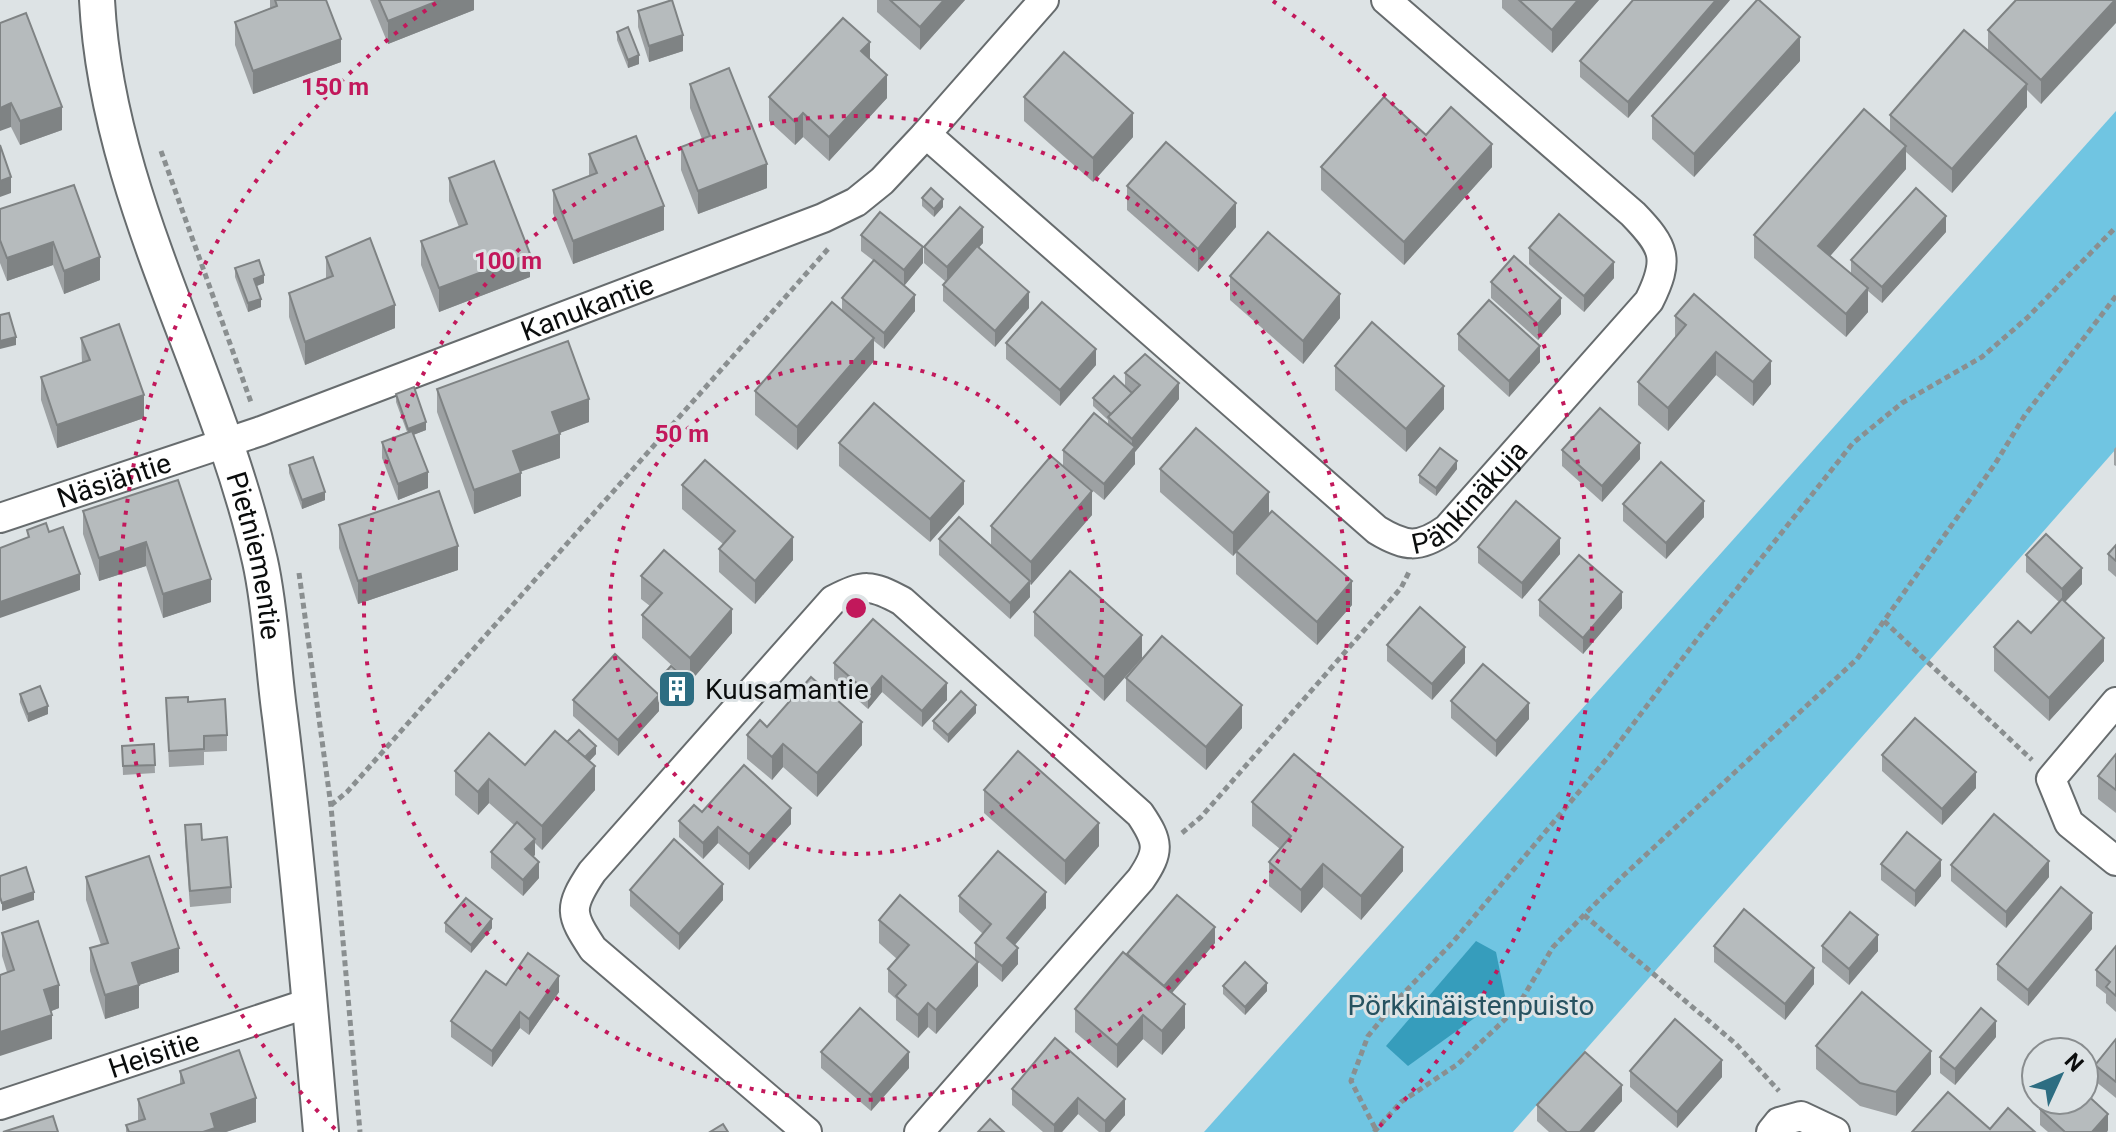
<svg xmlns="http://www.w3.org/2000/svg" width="2116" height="1132" viewBox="0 0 2116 1132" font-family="Roboto,sans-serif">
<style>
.green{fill:#70c5e2}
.water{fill:#369dbc}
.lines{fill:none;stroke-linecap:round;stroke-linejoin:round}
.minor-casing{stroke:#676c6e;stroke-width:32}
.tertiary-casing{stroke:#676c6e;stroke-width:38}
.path{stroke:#8a8f90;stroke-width:5;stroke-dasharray:6 4;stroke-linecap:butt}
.minor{stroke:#fff;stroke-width:28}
.tertiary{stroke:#fff;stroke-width:34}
.wall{fill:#9da1a3}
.shaded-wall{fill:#7f8384}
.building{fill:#b6bbbd;stroke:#7f8384;stroke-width:2}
.ring{fill:none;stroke:#c2185b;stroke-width:4;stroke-dasharray:4 8}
.labels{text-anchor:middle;stroke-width:6;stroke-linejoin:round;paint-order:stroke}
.street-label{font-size:28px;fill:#0b0d0d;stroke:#dde3e5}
.poi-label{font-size:28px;fill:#0b0d0d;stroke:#dde3e5;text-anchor:start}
.park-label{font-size:28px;fill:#275260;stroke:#dde3e5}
.centre{fill:#c2185b;stroke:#dde3e5;stroke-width:4}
.ring-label{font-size:24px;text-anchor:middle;font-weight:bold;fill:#c2185b;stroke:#dde3e5;stroke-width:6;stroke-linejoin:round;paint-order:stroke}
</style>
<rect width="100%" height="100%" fill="#dde3e5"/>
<polygon class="green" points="2116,111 2116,449 1513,1132 1204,1132"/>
<polygon class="water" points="1476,941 1496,952 1505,996 1408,1066 1386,1046"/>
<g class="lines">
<g class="minor-casing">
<g id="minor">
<path id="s1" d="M1044,0L926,134L1377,530C1405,547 1419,549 1447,529L1649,301C1670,259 1665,247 1633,214L1386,0"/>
<path id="s2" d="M0,518L261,431L823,218L856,202L882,181L926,134"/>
<polyline points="2116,702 2051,779 2069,823 2116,861"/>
<path id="s3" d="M0,1105L309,1003"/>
<path d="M807,1132L593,949C570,914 568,908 592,872L833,600C865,584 870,584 902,601L1140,814C1159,842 1160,851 1141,879L919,1132"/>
<polyline points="1771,1132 1779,1122 1801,1116 1835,1132"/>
</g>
</g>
<g class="tertiary-casing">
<g id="tertiary">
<path id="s4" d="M97,0C107,198 217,370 260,561C271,610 273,667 280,717C297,855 309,993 321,1132"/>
</g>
</g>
<g class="path">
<polyline points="161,151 252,405"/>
<polyline points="299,573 331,806 360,1132"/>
<polyline points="1884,621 2032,760"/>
<polyline points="331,805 347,792 828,249"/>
<polyline points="1182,833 1201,817 1401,588 1409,572"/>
<polyline points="1584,915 1736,1044 1779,1091"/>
<polyline points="1375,1128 1351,1081 1368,1036 1401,996 1452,943 1609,756 1701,634 1853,443 1902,403 1982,357 2027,318 2116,227"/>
<polyline points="1374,1132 1401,1102 1458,1064 1516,1009 1553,947 1584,915 1622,877 1857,659 1995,464 2025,415 2116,296"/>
</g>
<use href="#minor" class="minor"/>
<use href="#tertiary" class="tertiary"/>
</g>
<g class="wall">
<polygon points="270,0 326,0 341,62 253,94 235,45 235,22 270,8"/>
<polygon points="370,0 474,0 474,10 388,44"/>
<polygon points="877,0 965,0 920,50 877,12"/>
<polygon points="1502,0 1599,0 1552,53 1502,8"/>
<polygon points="1730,0 1628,118 1580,77 1580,61"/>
<polygon points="2116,0 2041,104 2027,90 2027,107 1952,193 1906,152 1906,169 1830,256 1851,274 1851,260 1946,232 1882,303 1868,291 1868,312 1846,337 1754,258 1754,235 1890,132 1890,115 1988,50 1988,30"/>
<polygon points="638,11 683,51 649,62 638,27"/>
<polygon points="0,23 62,130 20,145 11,127"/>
<polygon points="617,32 639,64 628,68 617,40"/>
<polygon points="870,59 887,98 829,161 803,137 795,145 769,121 769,97"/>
<polygon points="1800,61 1694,177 1652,139 1652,116"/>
<polygon points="690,84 767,188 698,214 681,170 681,147 702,139 690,108"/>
<polygon points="1024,97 1133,137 1093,182 1024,121"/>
<polygon points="1426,135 1492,167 1404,265 1321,190 1321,167"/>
<polygon points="589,154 664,230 573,264 553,213 553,190 589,176"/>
<polygon points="449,178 530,277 439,312 421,265 421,241 459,227 449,201"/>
<polygon points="74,185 100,280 64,294 53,265 7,281 0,263 0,209"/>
<polygon points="1127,186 1236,227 1198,272 1127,210"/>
<polygon points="922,198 943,207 934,217 922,206"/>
<polygon points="861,235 923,263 904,286 915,311 884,349 874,341 874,361 797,450 755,415 755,391 842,310 842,298 874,261 861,251"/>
<polygon points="983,243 979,247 1029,308 995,347 943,301 943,285 946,282 924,263 924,247"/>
<polygon points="1529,248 1614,278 1584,312 1529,264"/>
<polygon points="326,257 395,328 305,365 289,317 289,293 326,279"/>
<polygon points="235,268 264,283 257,286 261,307 248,312 235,277"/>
<polygon points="1230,276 1340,318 1303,364 1230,300"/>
<polygon points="1491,282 1561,314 1538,340 1491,298"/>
<polygon points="1675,316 1771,384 1753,406 1716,375 1668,431 1638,405 1638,382 1675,339"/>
<polygon points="1458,334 1540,362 1509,397 1458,350"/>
<polygon points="81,338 144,418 57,448 41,400 41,377 82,363"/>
<polygon points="1006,343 1096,365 1060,406 1006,359"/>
<polygon points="1335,366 1444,409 1406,452 1335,390"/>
<polygon points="1125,373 1179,399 1135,452 1135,464 1104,500 1063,466 1063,450 1108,425 1108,420 1093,406 1093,398 1125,387"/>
<polygon points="437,389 589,422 559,433 560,458 520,472 521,496 474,514 437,412"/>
<polygon points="396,394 426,430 413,435 428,488 398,500 382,458 382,442 407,432 396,402"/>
<polygon points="839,443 964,504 930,542 839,466"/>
<polygon points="2116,447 2116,466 2114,465 2114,449"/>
<polygon points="1562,450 1640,459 1602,502 1562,466"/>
<polygon points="289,465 325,500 302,509 289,473"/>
<polygon points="1160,469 1269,514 1352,605 1317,645 1236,574 1236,553 1233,556 1160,492"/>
<polygon points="1457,469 1436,496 1419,483 1419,475"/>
<polygon points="178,480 211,602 163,618 146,566 99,581 83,534 83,511"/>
<polygon points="682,485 793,560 755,604 719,572 719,549 723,544 682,509"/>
<polygon points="1623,504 1704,517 1666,559 1623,521"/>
<polygon points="1092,515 1031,585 1030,584 1030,597 1010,619 939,555 939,539 991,546 991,526"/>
<polygon points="339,525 458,570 358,604 339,548"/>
<polygon points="2116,545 2116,577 2108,570 2108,554"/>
<polygon points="1478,547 1560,554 1522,599 1478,563"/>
<polygon points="2026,555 2082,584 2065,602 2104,661 2049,721 1994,671 1994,647 2031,633 2059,602 2026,572"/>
<polygon points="641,576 732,633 690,682 642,638 642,615 650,606 641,599"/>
<polygon points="1539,600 1622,608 1583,654 1539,616"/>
<polygon points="1034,612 1142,658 1104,701 1034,636"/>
<polygon points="873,619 947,700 922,727 882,692 868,709 834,679 834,663"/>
<polygon points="1387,645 1465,663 1432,700 1387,661"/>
<polygon points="662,676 693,693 684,704 662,684"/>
<polygon points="1126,678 1242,728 1206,770 1126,701"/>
<polygon points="20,694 48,714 28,722 20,702"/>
<polygon points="166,698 188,702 227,735 227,751 204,752 204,765 169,767"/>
<polygon points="573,700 659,711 618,756 573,716"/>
<polygon points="1451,701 1529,719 1496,757 1451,718"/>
<polygon points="976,713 948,743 933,729 933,721"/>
<polygon points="767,727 862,745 817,797 783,767 772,780 747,759 747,735"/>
<polygon points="567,742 596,754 589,761 595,790 542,850 535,843 535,855 533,856 539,878 523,896 491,868 491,852 514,825 489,803 478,815 455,795 455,771 525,765"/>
<polygon points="154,744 155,773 123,775 122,746"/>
<polygon points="2116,754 2116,813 2098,799 2098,776"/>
<polygon points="1882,755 1976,788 1942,825 1882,771"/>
<polygon points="984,790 1099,846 1065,885 984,813"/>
<polygon points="1252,802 1403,871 1361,920 1323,887 1301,913 1269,886 1269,862 1280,849 1252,826"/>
<polygon points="702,812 791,824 749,870 718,843 703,859 679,837 679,821"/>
<polygon points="185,825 231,887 231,903 190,907 185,841"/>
<polygon points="1881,864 1941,876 1915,907 1881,880"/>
<polygon points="1951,865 2049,877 2006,928 1951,881"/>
<polygon points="86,877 179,972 139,985 139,1008 105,1019 90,971 90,948 101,945 86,900"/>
<polygon points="630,890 723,900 679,950 630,906"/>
<polygon points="959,896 1046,908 1015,945 1018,964 1002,982 975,959 975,943 983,934 959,912"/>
<polygon points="879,920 978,986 936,1034 928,1027 918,1038 896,1020 896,999 888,992 888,969 897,959 879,943"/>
<polygon points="445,923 492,928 471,953 445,932"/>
<polygon points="2092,929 2028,1006 1997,980 1997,964"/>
<polygon points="2,933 59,1008 51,1011 52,1039 7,972 2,956"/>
<polygon points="1215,943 1172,993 1185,1028 1162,1055 1143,1039 1117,1068 1075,1032 1075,1009 1127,955"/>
<polygon points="1714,946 1814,984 1785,1020 1714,962"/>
<polygon points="1822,946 1878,951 1849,985 1822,962"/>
<polygon points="2116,946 2116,1012 2106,1003 2106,994 2096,986 2096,970"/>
<polygon points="506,985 559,992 529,1035 520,1028 492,1067 451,1037 451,1021"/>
<polygon points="1223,986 1267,991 1245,1015 1223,994"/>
<polygon points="1996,1037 1955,1085 1940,1073 1940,1057"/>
<polygon points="1055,1038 1125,1115 1110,1132 1099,1132 1078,1114 1062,1132 1043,1132 1012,1105 1012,1089"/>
<polygon points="2116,1039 2116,1098 2095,1081 2095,1065"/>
<polygon points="1816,1046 1931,1074 1896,1116 1860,1106 1816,1069"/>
<polygon points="821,1052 909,1068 871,1111 821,1068"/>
<polygon points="180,1071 256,1122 226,1132 126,1132 126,1125 138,1121 138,1099 180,1085"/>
<polygon points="1630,1071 1722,1077 1677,1128 1630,1087"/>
<polygon points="1622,1101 1594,1132 1549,1132 1537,1121 1537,1105"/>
<polygon points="2040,1109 2108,1130 2107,1132 2048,1132 2040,1125"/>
</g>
<g class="shaded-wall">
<polygon points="440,0 474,0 474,10 388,44 388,21"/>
<polygon points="944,0 965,0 920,50 920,27"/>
<polygon points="1578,0 1599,0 1552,53 1552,30"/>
<polygon points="1716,0 1730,0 1628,118 1628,102"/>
<polygon points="2116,0 2116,23 2041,104 2041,80"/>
<polygon points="683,35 683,51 649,62 649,46"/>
<polygon points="1800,37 1800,61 1694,177 1694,154"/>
<polygon points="341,39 341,62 253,94 253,71"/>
<polygon points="870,42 870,65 861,51"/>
<polygon points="639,55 639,64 628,68 628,60"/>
<polygon points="887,75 887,98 829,161 829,137"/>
<polygon points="2027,84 2027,107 1952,193 1952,169"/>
<polygon points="11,103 11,127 0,131 0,108"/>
<polygon points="62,107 62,130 20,145 20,121"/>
<polygon points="803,113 803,137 795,145 795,122"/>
<polygon points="1133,113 1133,137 1093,182 1093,158"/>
<polygon points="1492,144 1492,167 1404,265 1404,242"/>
<polygon points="1906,146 1906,169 1818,270 1818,246"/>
<polygon points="767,164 767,188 698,214 698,191"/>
<polygon points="11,177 11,193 0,197 0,181"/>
<polygon points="943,199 943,207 934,217 934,209"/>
<polygon points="1236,203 1236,227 1198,272 1198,249"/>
<polygon points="664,206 664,230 573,264 573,241"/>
<polygon points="1946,216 1946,232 1882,303 1882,287"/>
<polygon points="983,227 983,243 947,283 947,267"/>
<polygon points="53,242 53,265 7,281 7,258"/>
<polygon points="923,247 923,263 904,286 904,270"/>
<polygon points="530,254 530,277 439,312 439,288"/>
<polygon points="100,257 100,280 64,294 64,271"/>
<polygon points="1614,262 1614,278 1584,312 1584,296"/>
<polygon points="264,275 264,283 254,287 254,279"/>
<polygon points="1868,288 1868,312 1846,337 1846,314"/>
<polygon points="1029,292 1029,308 995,347 995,331"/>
<polygon points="1340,294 1340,318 1303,364 1303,341"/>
<polygon points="915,295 915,311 884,349 884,333"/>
<polygon points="1561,298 1561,314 1538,340 1538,324"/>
<polygon points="261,299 261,307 248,312 248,303"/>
<polygon points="395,305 395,328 305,365 305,342"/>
<polygon points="16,337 16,345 0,349 0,341"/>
<polygon points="874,338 874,361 797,450 797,427"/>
<polygon points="1540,346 1540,362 1509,397 1509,381"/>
<polygon points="1096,349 1096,365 1060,406 1060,390"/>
<polygon points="1716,352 1716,375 1668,431 1668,408"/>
<polygon points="1771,361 1771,384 1753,406 1753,382"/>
<polygon points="1179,383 1179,399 1135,452 1135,464 1104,500 1104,484 1132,450 1132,439"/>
<polygon points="1444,386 1444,409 1406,452 1406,429"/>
<polygon points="144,395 144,418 57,448 57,425"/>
<polygon points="589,399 589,422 552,436 552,412"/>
<polygon points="426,422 426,430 408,437 408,429"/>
<polygon points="560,434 560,458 513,474 513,451"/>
<polygon points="1640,443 1640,459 1602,502 1602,486"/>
<polygon points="1457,461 1457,469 1436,496 1436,488"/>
<polygon points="428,472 428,488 398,500 398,484"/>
<polygon points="521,473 521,496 474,514 474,490"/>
<polygon points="964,481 964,504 930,542 930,519"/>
<polygon points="1092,491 1092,515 1031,585 1031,562"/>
<polygon points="325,492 325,500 302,509 302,500"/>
<polygon points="1269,492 1269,515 1233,556 1233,533"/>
<polygon points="1704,501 1704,517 1666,559 1666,543"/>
<polygon points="793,537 793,560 755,604 755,581"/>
<polygon points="1560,538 1560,554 1522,599 1522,583"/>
<polygon points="146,542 146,566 99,581 99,558"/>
<polygon points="458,546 458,570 358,604 358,581"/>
<polygon points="2082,568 2082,584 2062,605 2062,589"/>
<polygon points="80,574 80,590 0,618 0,602"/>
<polygon points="211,579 211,602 163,618 163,594"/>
<polygon points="1030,581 1030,597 1010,619 1010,603"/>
<polygon points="1352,581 1352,605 1317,645 1317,622"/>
<polygon points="1622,592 1622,608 1583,654 1583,638"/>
<polygon points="732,609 732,633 690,682 690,658"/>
<polygon points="1142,635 1142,658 1104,701 1104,677"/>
<polygon points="2104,638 2104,661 2049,721 2049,698"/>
<polygon points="1465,647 1465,663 1432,700 1432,684"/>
<polygon points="882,676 882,692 868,709 868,693"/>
<polygon points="947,683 947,700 922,727 922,711"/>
<polygon points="693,685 693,693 684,704 684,696"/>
<polygon points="659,695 659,711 618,756 618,740"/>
<polygon points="1529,703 1529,719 1496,757 1496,741"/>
<polygon points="976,705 976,713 948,743 948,735"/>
<polygon points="1242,705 1242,728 1206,770 1206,747"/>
<polygon points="48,706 48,714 28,722 28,714"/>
<polygon points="862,722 862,745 817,797 817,773"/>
<polygon points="783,744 783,767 772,780 772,757"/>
<polygon points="596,746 596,754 584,767 584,759"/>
<polygon points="595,766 595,790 542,850 542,826"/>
<polygon points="1976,772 1976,788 1942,825 1942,809"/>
<polygon points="489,779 489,803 478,815 478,792"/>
<polygon points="791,808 791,824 749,870 749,854"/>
<polygon points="1099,823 1099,846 1065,885 1065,861"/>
<polygon points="718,827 718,843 703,859 703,843"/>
<polygon points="535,839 535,855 525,865 525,849"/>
<polygon points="1403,847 1403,871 1361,920 1361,896"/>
<polygon points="1941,860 1941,876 1915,907 1915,891"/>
<polygon points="2049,861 2049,877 2006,928 2006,912"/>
<polygon points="539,862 539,878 523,896 523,880"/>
<polygon points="1323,864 1323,887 1301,913 1301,890"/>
<polygon points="723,884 723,900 679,950 679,934"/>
<polygon points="34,892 34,900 2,911 2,903"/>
<polygon points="1046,892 1046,908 1007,954 1007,938"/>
<polygon points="2092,913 2092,929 2028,1006 2028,990"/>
<polygon points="492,919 492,928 471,953 471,945"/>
<polygon points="1215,927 1215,943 1164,1002 1164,986"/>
<polygon points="1878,935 1878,951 1849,985 1849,969"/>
<polygon points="179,948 179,972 139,985 139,1008 105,1019 105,995 132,963"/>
<polygon points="1018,948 1018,964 1002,982 1002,966"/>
<polygon points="978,962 978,986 936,1034 936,1010"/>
<polygon points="1814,968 1814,984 1785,1020 1785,1004"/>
<polygon points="559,976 559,992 529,1035 529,1019"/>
<polygon points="1267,983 1267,991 1245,1015 1245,1007"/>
<polygon points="59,985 59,1008 44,1014 44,990"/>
<polygon points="928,1003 928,1027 918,1038 918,1015"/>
<polygon points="1185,1004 1185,1028 1162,1055 1162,1031"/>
<polygon points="520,1012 520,1028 492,1067 492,1051"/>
<polygon points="52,1015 52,1039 0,1056 0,1032"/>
<polygon points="1143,1015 1143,1039 1117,1068 1117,1045"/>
<polygon points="1996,1021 1996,1037 1955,1085 1955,1069"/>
<polygon points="1931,1051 1931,1074 1896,1116 1896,1092"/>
<polygon points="909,1052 909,1068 871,1111 871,1095"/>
<polygon points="1722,1060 1722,1077 1677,1128 1677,1112"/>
<polygon points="1622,1085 1622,1101 1594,1132 1580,1132"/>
<polygon points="256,1098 256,1122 226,1132 203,1132 211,1114"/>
<polygon points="1078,1098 1078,1114 1062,1132 1054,1132 1054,1125"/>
<polygon points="1125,1099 1125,1115 1110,1132 1105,1132 1105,1121"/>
<polygon points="2108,1114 2108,1130 2107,1132 2092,1132"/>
</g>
<g class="building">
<polygon points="275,0 326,0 341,39 253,71 235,22 277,6"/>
<polygon points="379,0 440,0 388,21"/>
<polygon points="672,0 683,35 649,46 638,11"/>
<polygon points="890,0 944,0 920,27"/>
<polygon points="1519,0 1578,0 1552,30"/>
<polygon points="1633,0 1716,0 1628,102 1580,61"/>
<polygon points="1757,0 1759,0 1800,37 1694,154 1652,116"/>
<polygon points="2016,0 2115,0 2041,80 1988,30"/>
<polygon points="26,13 62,107 20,121 11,103 0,108 0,23"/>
<polygon points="843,18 870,42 861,51 887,75 829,137 803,113 795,122 769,97"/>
<polygon points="628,27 639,55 628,60 617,32"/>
<polygon points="1964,30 2027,84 1952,169 1890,115"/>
<polygon points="1064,52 1133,113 1093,158 1024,97"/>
<polygon points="729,68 767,164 698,191 681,147 710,136 690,84"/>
<polygon points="1384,97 1426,135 1451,107 1492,144 1404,242 1321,167"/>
<polygon points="1864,109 1906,146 1818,246 1868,288 1846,314 1754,235"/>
<polygon points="636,136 664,206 573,241 553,190 597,173 589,154"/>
<polygon points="1166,142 1236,203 1198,249 1127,186"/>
<polygon points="0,145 11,177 0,181"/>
<polygon points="494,161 530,254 439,288 421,241 467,224 449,178"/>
<polygon points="74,185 100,257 64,271 53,242 7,258 0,240 0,209"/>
<polygon points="931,188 943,199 934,209 922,198"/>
<polygon points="1916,188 1946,216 1882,287 1851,260"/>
<polygon points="960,207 983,227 947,267 924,247"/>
<polygon points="880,212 923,247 904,270 861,235"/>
<polygon points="1559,214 1614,262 1584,296 1529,248"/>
<polygon points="1268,232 1340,294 1303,341 1230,276"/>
<polygon points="370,238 395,305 305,342 289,293 333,276 326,257"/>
<polygon points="977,246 1029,292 995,331 943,285"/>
<polygon points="1514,256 1561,298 1538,324 1491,282"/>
<polygon points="259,260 264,275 254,279 261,299 248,303 235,268"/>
<polygon points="874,260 915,295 884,333 842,298"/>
<polygon points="1694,294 1771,361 1753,382 1716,352 1668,408 1638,382 1686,325 1675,316"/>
<polygon points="1489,300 1540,346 1509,381 1458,334"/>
<polygon points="832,302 874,338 797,427 755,391"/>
<polygon points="1042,302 1096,349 1060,390 1006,343"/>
<polygon points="9,313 16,337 0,341 0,315"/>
<polygon points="1372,322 1444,386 1406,429 1335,366"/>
<polygon points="119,324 144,395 57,425 41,377 90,360 81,338"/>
<polygon points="568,341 589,399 552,412 560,434 513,451 521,473 474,490 437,389"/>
<polygon points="1145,354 1179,383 1132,439 1108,417 1140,385 1125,373"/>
<polygon points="1114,376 1132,393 1111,414 1093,398"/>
<polygon points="414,387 426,422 408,429 396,394"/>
<polygon points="874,403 964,481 930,519 839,443"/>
<polygon points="1600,408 1640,443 1602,486 1562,450"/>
<polygon points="1094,413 1135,447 1104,484 1063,450"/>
<polygon points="1196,428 1269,492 1233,533 1160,469"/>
<polygon points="412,431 428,472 398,484 382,442"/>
<polygon points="1440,448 1457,461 1436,488 1419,475"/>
<polygon points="1051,456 1092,491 1031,562 991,526"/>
<polygon points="313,457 325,492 302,500 289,465"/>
<polygon points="705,460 793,537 755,581 719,549 735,531 682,485"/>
<polygon points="1661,462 1704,501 1666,543 1623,504"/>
<polygon points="178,480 211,579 163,594 146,542 99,558 83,511"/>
<polygon points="439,491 458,546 358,581 339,525"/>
<polygon points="1516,501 1560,538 1522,583 1478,547"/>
<polygon points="1272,511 1352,581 1317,622 1236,551"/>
<polygon points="959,517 1030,581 1010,603 939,539"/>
<polygon points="46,523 49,532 63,527 80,574 0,602 0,548 29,537 27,530"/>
<polygon points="2046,534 2082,568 2062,589 2026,555"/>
<polygon points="2116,545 2116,561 2108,554"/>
<polygon points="664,550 732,609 690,658 642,615 662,593 641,576"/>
<polygon points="1579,555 1622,592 1583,638 1539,600"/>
<polygon points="1070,571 1142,635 1104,677 1034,612"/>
<polygon points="2062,599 2104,638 2049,698 1994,647 2018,621 2031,633"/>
<polygon points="1420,607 1465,647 1432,684 1387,645"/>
<polygon points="873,619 947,683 922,711 882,676 868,693 834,663"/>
<polygon points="1162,636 1242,705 1206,747 1126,678"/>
<polygon points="615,654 659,695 618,740 573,700"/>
<polygon points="1483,664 1529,703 1496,741 1451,701"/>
<polygon points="671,666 693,685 684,696 662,676"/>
<polygon points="811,677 862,722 817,773 783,744 772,757 747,735 760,720 767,727"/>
<polygon points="40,686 48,706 28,714 20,694"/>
<polygon points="961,691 976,705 948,735 933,721"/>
<polygon points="188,697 188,702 225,699 227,735 204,736 204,749 169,751 166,698"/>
<polygon points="1915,718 1976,772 1942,809 1882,755"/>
<polygon points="579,730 596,746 585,757 567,742"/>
<polygon points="555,731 595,766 542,826 489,779 478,792 455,771 489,733 525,765"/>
<polygon points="154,744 155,765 123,766 122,746"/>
<polygon points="1018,751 1099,823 1065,861 984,790"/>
<polygon points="1294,754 1403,847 1361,896 1323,864 1301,890 1269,862 1291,836 1252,802"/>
<polygon points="2116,754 2116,790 2098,776"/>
<polygon points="744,765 791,808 749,854 718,827 703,843 679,821 694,805 702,812"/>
<polygon points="1994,814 2049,861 2006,912 1951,865"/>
<polygon points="517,822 535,839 525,849 539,862 523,880 491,852"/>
<polygon points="201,824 202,840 227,837 231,887 190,891 185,825"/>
<polygon points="1907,832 1941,860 1915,891 1881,864"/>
<polygon points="674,839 723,884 679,934 630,890"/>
<polygon points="998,851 1046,892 1007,938 1018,948 1002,966 975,943 991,924 959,896"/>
<polygon points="149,856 179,948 132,963 139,985 105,995 90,948 108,943 86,877"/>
<polygon points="26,867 34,892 2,903 0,897 0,876"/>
<polygon points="2061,887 2092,913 2028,990 1997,964"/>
<polygon points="900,895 978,962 936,1010 928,1003 918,1015 896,996 906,985 888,969 909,945 879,920"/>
<polygon points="1177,895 1215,927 1164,986 1127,954"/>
<polygon points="466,898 492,919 471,945 445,923"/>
<polygon points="1744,909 1814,968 1785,1004 1714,946"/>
<polygon points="1850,912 1878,935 1849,969 1822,946"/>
<polygon points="38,921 59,985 44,990 52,1015 0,1032 0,975 14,970 2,933"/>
<polygon points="2116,946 2116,996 2106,987 2110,982 2096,970"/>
<polygon points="1123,952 1185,1004 1162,1031 1143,1015 1117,1045 1075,1009"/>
<polygon points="528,953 559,976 529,1019 520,1012 492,1051 451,1021 486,971 506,985"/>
<polygon points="1245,962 1267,983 1245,1007 1223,986"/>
<polygon points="1862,992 1931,1051 1896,1092 1860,1083 1816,1046"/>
<polygon points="860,1008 909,1052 871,1095 821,1052"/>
<polygon points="1981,1008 1996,1021 1955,1069 1940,1057"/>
<polygon points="1675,1019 1722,1060 1677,1112 1630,1071"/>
<polygon points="1055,1038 1125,1099 1105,1121 1078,1098 1054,1125 1012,1089"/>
<polygon points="2116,1039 2116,1082 2095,1065"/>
<polygon points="239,1050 256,1098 211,1114 215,1128 203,1132 129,1132 126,1125 145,1119 138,1099 184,1083 180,1071"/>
<polygon points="1585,1052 1622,1085 1580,1132 1567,1132 1537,1105"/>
<polygon points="1948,1092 1990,1129 2008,1108 2035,1132 1912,1132"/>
<polygon points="2084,1092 2108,1114 2092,1132 2065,1132 2040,1109 2049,1100 2084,1100"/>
<polygon points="53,1116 58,1132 3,1132"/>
<polygon points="990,1119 1004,1132 978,1132"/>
<polygon points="723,1124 728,1132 710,1132"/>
</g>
<g class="ring">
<circle cx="856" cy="608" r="246"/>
<circle cx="856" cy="608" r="492"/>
<path d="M335 1129A737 737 0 0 1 439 1M1273 1A737 737 0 0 1 1377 1129"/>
</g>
<defs>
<g id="building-square" transform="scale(2)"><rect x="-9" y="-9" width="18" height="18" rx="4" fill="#2d6d82" stroke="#dde3e5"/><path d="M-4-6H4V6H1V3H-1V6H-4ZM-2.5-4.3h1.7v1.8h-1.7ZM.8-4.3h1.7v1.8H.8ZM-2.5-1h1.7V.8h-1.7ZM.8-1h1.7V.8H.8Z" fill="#fff"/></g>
</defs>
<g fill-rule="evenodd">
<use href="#building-square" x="677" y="689"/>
</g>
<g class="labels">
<g class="street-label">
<text dy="10" stroke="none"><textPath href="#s2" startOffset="624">Kanukantie</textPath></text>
<text dy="10" stroke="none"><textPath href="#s2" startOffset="120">Näsiäntie</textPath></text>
<text dy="10" stroke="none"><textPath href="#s1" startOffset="892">Pähkinäkuja</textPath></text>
<text dy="10" stroke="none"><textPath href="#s4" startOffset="580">Pietniementie</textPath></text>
<text dy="10" stroke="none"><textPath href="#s3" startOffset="162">Heisitie</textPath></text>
</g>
<g class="poi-label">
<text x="705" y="699">Kuusamantie</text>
</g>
<g class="park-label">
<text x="1471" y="1015">Pörkkinäistenpuisto</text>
</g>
</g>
<circle cx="856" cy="608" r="12" class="centre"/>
<g class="ring-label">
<text x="335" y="95">150 m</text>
<text x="508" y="269">100 m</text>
<text x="682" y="442">50 m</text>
</g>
<g transform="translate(2060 1076) rotate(46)"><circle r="38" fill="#dde3e5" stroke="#898d8f" stroke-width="2"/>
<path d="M0-6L14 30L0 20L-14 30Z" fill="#2d6d82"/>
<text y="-12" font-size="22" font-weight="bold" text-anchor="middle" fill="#0b0d0d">N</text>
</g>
</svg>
